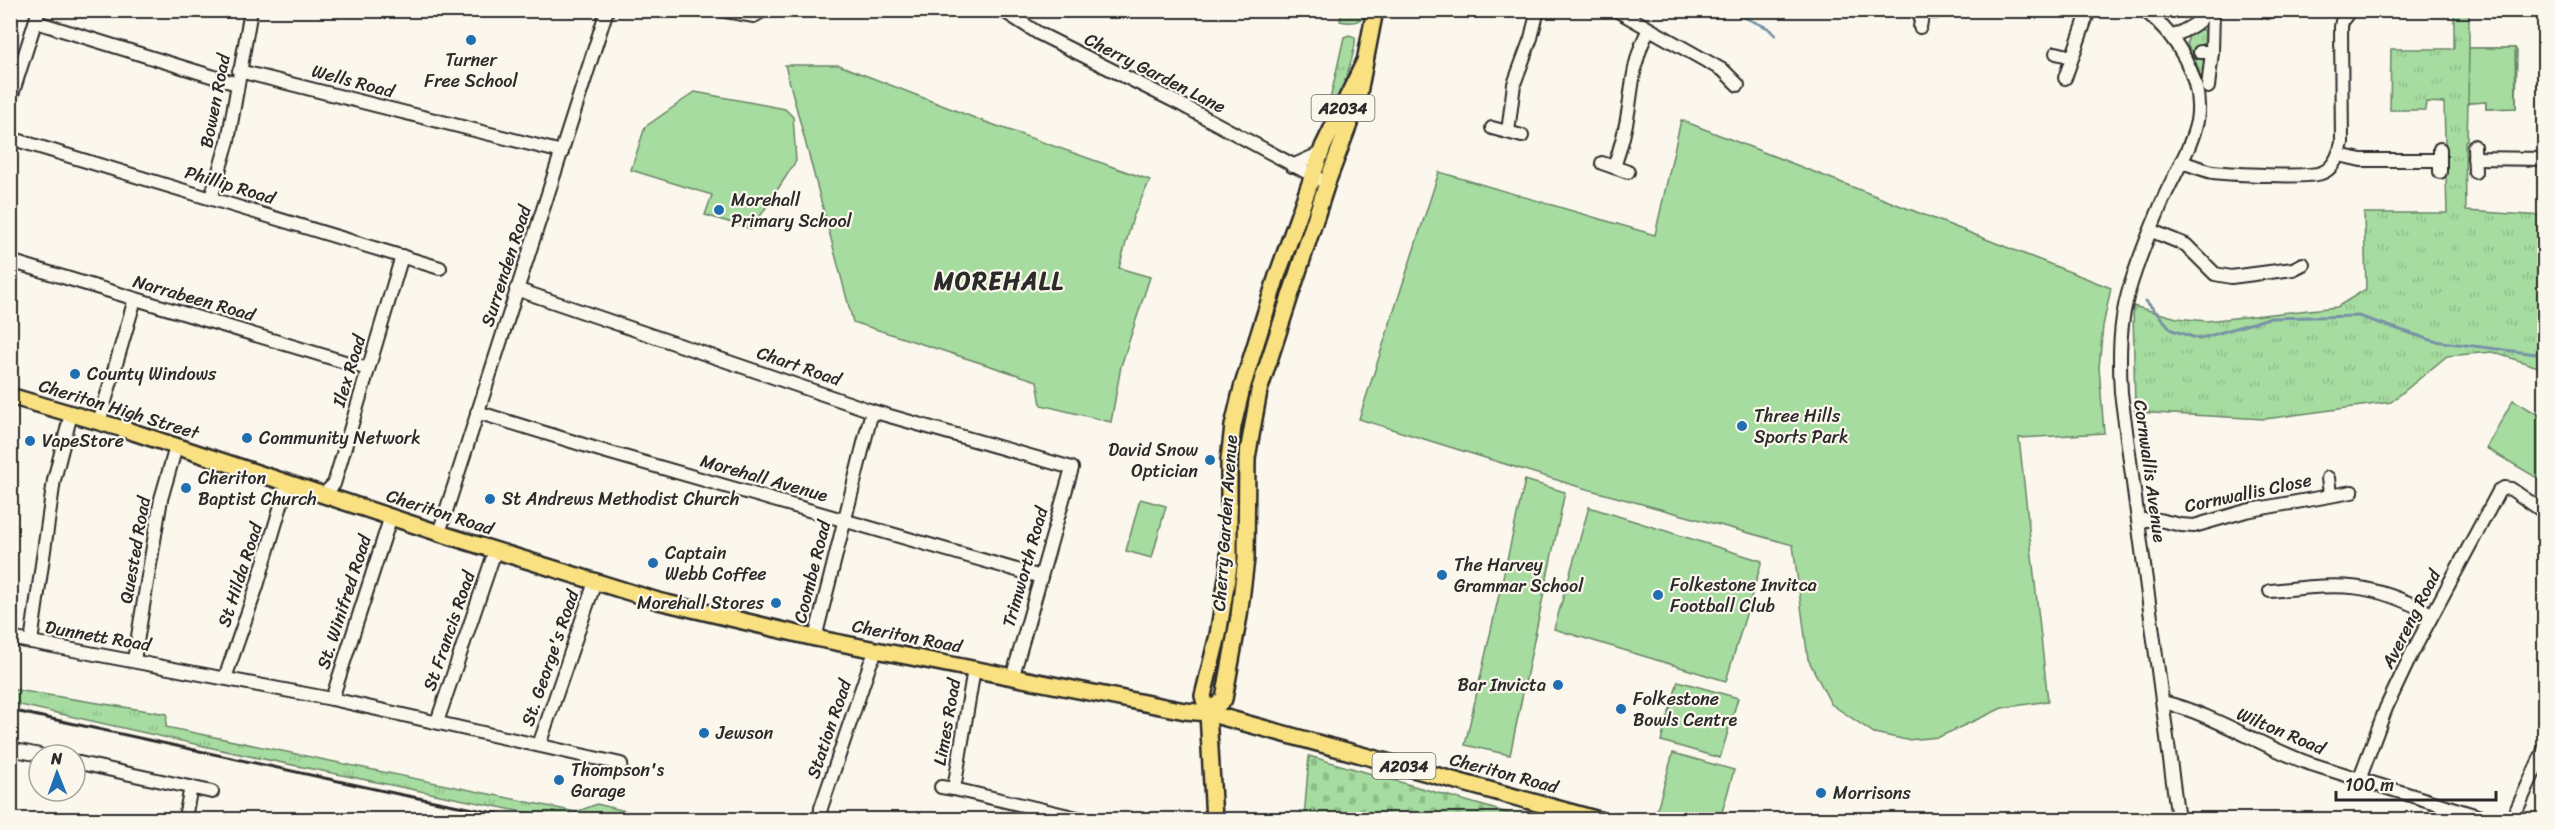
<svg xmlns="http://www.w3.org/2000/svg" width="2555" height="830" viewBox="0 0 2555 830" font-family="Sriracha,sans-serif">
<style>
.grass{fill:url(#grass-tufts);stroke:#688466;stroke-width:1.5}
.cemetery{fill:url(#cemetery-stones);stroke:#688466;stroke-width:1.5}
.park{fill:#a6dca0;stroke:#688466;stroke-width:1.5}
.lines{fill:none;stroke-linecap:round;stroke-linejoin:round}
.stream{stroke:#7892a5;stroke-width:3}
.minor-casing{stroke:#2b2b2b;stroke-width:16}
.major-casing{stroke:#2b2b2b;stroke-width:20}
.minor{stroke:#fbf7ec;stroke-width:12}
.major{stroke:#f9e181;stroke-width:15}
.rail{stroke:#2b2b2b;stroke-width:3}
.poi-dot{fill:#1f6fb2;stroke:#fbf7ec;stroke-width:2}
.labels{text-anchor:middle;stroke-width:4.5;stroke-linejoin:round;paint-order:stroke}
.shield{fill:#fbf7ec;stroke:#696865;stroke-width:1.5}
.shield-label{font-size:16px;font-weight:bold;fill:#2b2b2b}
.poi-label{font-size:18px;fill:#2b2b2b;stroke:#fbf7ec;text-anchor:start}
.street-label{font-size:18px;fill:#2b2b2b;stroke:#fbf7ec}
.district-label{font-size:24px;font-weight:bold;letter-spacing:1.5px;fill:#2b2b2b;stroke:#fbf7ec}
</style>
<defs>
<pattern id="grass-tufts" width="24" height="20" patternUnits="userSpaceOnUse" patternTransform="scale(1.5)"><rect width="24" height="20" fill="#a6dca0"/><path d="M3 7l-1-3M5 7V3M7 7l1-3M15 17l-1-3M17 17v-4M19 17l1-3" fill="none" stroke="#8fbd8a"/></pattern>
<pattern id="cemetery-stones" width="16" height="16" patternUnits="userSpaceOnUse" patternTransform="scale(1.5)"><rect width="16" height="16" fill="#a6dca0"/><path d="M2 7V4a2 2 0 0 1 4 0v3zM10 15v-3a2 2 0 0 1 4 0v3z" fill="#8fbd8a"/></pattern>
</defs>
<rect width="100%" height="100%" fill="#fbf7ec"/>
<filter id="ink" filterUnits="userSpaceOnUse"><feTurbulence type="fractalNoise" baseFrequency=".0167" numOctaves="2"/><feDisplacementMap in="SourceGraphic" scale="12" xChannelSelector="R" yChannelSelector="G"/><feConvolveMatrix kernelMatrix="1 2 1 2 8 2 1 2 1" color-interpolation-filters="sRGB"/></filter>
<g filter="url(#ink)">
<g class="grass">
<path d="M1342,11H1369V14C1358,22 1353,24 1340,21Z"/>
<polygon points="2454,12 2469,12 2469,48 2515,48 2517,51 2516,108 2486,109 2486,102 2468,103 2467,140 2465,141 2466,211 2544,216 2544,369 2492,352 2447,356 2391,402 2265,419 2135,412 2133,306 2177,318 2206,321 2337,307 2366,289 2364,213 2447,213 2444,103 2426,102 2425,110 2390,110 2391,49 2454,49"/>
<polygon points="2196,29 2204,30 2207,41 2196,48 2195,55 2205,61 2204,89 2196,62 2187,44 2188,38"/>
<path d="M1349,35L1355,37C1358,49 1329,131 1321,140L1344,37Z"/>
<polygon points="1313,194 1316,197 1258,372 1255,374 1252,372"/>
<polygon points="1250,399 1241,457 1240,576 1217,687 1211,686 1237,463 1242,424"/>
<polygon points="10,689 167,714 166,727 576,812 597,804 658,819 573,819 518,811 244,755 11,703"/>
</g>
<polygon class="cemetery" points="1309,756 1529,819 1304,819"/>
<g class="park">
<polygon points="2469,48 2515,48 2516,108 2486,109 2486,102 2468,103"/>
<polygon points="785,65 839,65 980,120 1150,180 1133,217 1119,268 1150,277 1121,366 1111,422 1041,405 1037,381 853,322"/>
<polygon points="695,92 785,109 793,117 796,161 752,229 705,215 712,195 631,170 645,127"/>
<polygon points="1681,120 2111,288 2103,326 2099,367 2104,433 2019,438 2048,701 2002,708 1939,737 1907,740 1874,733 1831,704 1808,659 1793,545 1583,488 1359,419 1439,172 1655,235"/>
<polygon points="2513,400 2544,418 2544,482 2486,448"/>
<polygon points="1525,480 1565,492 1510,755 1465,745"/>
<polygon points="1140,499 1166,506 1152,558 1126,551"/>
<polygon points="1589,507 1762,561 1726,681 1554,629"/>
<polygon points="1678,681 1738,698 1720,758 1661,741"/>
<polygon points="1673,753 1734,770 1720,819 1680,819 1656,813"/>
</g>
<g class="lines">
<g class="stream">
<polyline points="1728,10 1768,28 1775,35"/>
<polyline points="2146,301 2172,330 2199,339 2269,318 2358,316 2434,341 2544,355"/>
</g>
<g class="minor-casing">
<g id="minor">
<polyline points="720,10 754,16 764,10"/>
<polyline points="1002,10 1038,33 1182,105 1321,180"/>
<polyline points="1616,10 1724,71 1738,85"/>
<path d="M2144,10C2176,34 2204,79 2197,121C2191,149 2174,174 2163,200C2151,229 2138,259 2129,290C2119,324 2119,358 2121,393L2178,820"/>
<polyline points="1923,11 1936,12"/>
<polyline points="2267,12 2267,10"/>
<polyline points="36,22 237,84"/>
<polyline points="1920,27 1923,10"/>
<path d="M2172,37C2184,30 2202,24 2206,10"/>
<polyline points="2200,52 2212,52"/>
<polyline points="2056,53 2072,57"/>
<polyline points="239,71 562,152"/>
<polyline points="2065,78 2089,10"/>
<polyline points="2208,87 2212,52 2213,10"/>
<polyline points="10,101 39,10"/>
<polyline points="1492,128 1522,136"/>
<polyline points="1508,132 1514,84 1531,38 1538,10"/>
<polyline points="10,138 440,268"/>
<polyline points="2474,146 2475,172"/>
<polyline points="2339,155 2361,160 2440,160"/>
<polyline points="2474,158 2544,159"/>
<path d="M2181,162C2192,165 2203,170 2213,172C2231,174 2307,178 2321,173C2334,169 2339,155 2342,143L2341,27L2342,21L2350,10"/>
<polyline points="1602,163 1628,172"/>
<polyline points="1292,166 1321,153"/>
<path d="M1614,167C1621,147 1626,128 1629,107C1633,78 1635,55 1649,29"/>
<polyline points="2440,172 2440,149"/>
<polyline points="211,198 228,141 251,10"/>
<polyline points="2152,231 2186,245 2215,274 2231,277 2293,269 2303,264"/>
<polyline points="10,261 368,369"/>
<polyline points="516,289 872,411 1072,468 1013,675"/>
<polyline points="477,412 600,450 1041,577"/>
<polyline points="99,422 135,299"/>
<polyline points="2328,478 2330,494"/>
<polyline points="324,494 334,484 402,256"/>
<polyline points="2138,520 2159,520 2181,525 2194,526 2246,511 2352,492"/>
<polyline points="439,533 607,10"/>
<path d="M2270,591C2342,584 2366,580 2432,614"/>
<polyline points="10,638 332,699 621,764"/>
<polyline points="815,638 872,411"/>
<polyline points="31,642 54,480 71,414"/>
<polyline points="134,660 161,499 176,447"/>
<polyline points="974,669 954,789 1086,820"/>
<polyline points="225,678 257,586 288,482"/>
<polyline points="332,699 391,516"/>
<path d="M2163,702C2213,714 2259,745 2308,763L2490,820"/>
<polyline points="437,722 495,551"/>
<polyline points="539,745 595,582"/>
<polyline points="10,749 40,755"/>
<polyline points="75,762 212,792"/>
<polyline points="2359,780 2386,708 2412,653 2499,491 2504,488 2511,489 2544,512"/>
<polyline points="941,787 954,789"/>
<polyline points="186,812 191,787"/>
<polyline points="820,820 821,808 870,664 877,650"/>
<polyline points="2512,820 2544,750"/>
</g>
</g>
<g class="major-casing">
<g id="major">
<polyline points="10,396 130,431 439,533 658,601 815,638 1185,711 1208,713 1599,820"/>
<polyline points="1208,713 1224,699 1239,616 1246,559 1247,458 1259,391 1328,180 1357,103 1375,10"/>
<polyline points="1214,820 1208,713 1203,696 1218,635 1229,566 1229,460 1233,426 1242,388 1277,276 1323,147 1364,63"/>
</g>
</g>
<use href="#minor" class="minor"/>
<use href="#major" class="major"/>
<polyline class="rail" points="10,710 398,794 529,820"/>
</g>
</g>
<g class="poi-dot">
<circle cx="471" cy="40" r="6"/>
<circle cx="719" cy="210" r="6"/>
<circle cx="75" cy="374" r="6"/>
<circle cx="1742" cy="426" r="6"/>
<circle cx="247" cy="438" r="6"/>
<circle cx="30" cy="441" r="6"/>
<circle cx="1210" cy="460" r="6"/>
<circle cx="186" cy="488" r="6"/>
<circle cx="490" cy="499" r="6"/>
<circle cx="653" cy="563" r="6"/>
<circle cx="1442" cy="575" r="6"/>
<circle cx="1658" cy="595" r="6"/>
<circle cx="776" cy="603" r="6"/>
<circle cx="1558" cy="685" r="6"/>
<circle cx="1621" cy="709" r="6"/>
<circle cx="704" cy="733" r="6"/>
<circle cx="559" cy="780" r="6"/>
<circle cx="1821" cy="793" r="6"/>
</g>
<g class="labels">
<g class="shield">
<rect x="1311.5" y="95" width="63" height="26" rx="4.5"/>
<rect x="1372.5" y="753" width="63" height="26" rx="4.5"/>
</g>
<g class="shield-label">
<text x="1343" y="114">A2034</text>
<text x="1404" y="772">A2034</text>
</g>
<g class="poi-label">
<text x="471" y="66" text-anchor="middle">Turner<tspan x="471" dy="21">Free School</tspan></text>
<text x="731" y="206">Morehall<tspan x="731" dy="21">Primary School</tspan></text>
<text x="87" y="380">County Windows</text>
<text x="1754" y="422">Three Hills<tspan x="1754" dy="21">Sports Park</tspan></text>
<text x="259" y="444">Community Network</text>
<text x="42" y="447">VapeStore</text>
<text x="1198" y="456" text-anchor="end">David Snow<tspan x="1198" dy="21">Optician</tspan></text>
<text x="198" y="484">Cheriton<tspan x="198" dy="21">Baptist Church</tspan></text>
<text x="502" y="505">St Andrews Methodist Church</text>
<text x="665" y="559">Captain<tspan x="665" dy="21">Webb Coffee</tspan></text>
<text x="1454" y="571">The Harvey<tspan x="1454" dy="21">Grammar School</tspan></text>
<text x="1670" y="591">Folkestone Invitca<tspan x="1670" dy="21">Football Club</tspan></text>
<text x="764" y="609" text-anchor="end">Morehall Stores</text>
<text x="1546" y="691" text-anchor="end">Bar Invicta</text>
<text x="1633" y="705">Folkestone<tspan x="1633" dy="21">Bowls Centre</tspan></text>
<text x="716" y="739">Jewson</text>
<text x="571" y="776">Thompson's<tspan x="571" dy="21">Garage</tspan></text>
<text x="1833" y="799">Morrisons</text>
</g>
<g class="street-label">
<text transform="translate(1155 73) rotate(27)" y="6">Cherry Garden Lane</text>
<text transform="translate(353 81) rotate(15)" y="6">Wells Road</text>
<text transform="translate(215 101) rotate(-79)" y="6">Bowen Road</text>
<text transform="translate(230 185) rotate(17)" y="6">Phillip Road</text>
<text transform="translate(506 266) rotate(-72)" y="6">Surrenden Road</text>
<text transform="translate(194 298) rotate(16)" y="6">Narrabeen Road</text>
<text transform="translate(799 366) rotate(19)" y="6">Chart Road</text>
<text transform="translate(349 371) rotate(-73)" y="6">Ilex Road</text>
<text transform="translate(119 409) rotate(17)" y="6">Cheriton High Street</text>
<text transform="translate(2150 471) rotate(82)" y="6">Cornwallis Avenue</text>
<text transform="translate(764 478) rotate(16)" y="6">Morehall Avenue</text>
<text transform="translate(2248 493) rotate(-12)" y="6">Cornwallis Close</text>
<text transform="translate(440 512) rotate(18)" y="6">Cheriton Road</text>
<text transform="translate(1225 523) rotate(-86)" y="6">Cherry Garden Avenue</text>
<text transform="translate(135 550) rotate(-80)" y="6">Quested Road</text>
<text transform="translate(1025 567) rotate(-74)" y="6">Trimworth Road</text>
<text transform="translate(812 572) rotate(-76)" y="6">Coombe Road</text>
<text transform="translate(240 575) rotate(-72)" y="6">St Hilda Road</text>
<text transform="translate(344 602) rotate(-72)" y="6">St. Winifred Road</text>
<text transform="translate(2411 619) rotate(-63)" y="6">Avereng Road</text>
<text transform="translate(449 631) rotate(-71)" y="6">St Francis Road</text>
<text transform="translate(98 636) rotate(10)" y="6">Dunnett Road</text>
<text transform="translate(907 636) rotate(11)" y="6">Cheriton Road</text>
<text transform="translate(550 658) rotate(-71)" y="6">St. George's Road</text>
<text transform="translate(947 722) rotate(-80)" y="6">Limes Road</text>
<text transform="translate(829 729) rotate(-71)" y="6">Station Road</text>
<text transform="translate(2281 731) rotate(23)" y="6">Wilton Road</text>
<text transform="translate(1504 773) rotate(15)" y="6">Cheriton Road</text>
</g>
<g class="district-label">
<text x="999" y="289">MOREHALL</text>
</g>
</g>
<rect width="2555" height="830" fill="none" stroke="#fbf7ec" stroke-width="36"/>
<rect x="18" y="18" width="2519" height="794" fill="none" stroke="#2b2b2b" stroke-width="2" filter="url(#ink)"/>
<g transform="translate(57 773) rotate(359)"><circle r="28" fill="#fbf7ec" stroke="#a8a59f" stroke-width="1.5"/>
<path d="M0-4.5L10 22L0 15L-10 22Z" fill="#1f6fb2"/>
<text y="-9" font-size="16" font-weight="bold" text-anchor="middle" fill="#2b2b2b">N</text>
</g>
<path d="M2336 791v9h160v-9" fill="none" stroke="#2b2b2b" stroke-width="3"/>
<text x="2345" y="791" font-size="18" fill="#2b2b2b" stroke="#fbf7ec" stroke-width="4.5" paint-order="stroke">100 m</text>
</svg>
